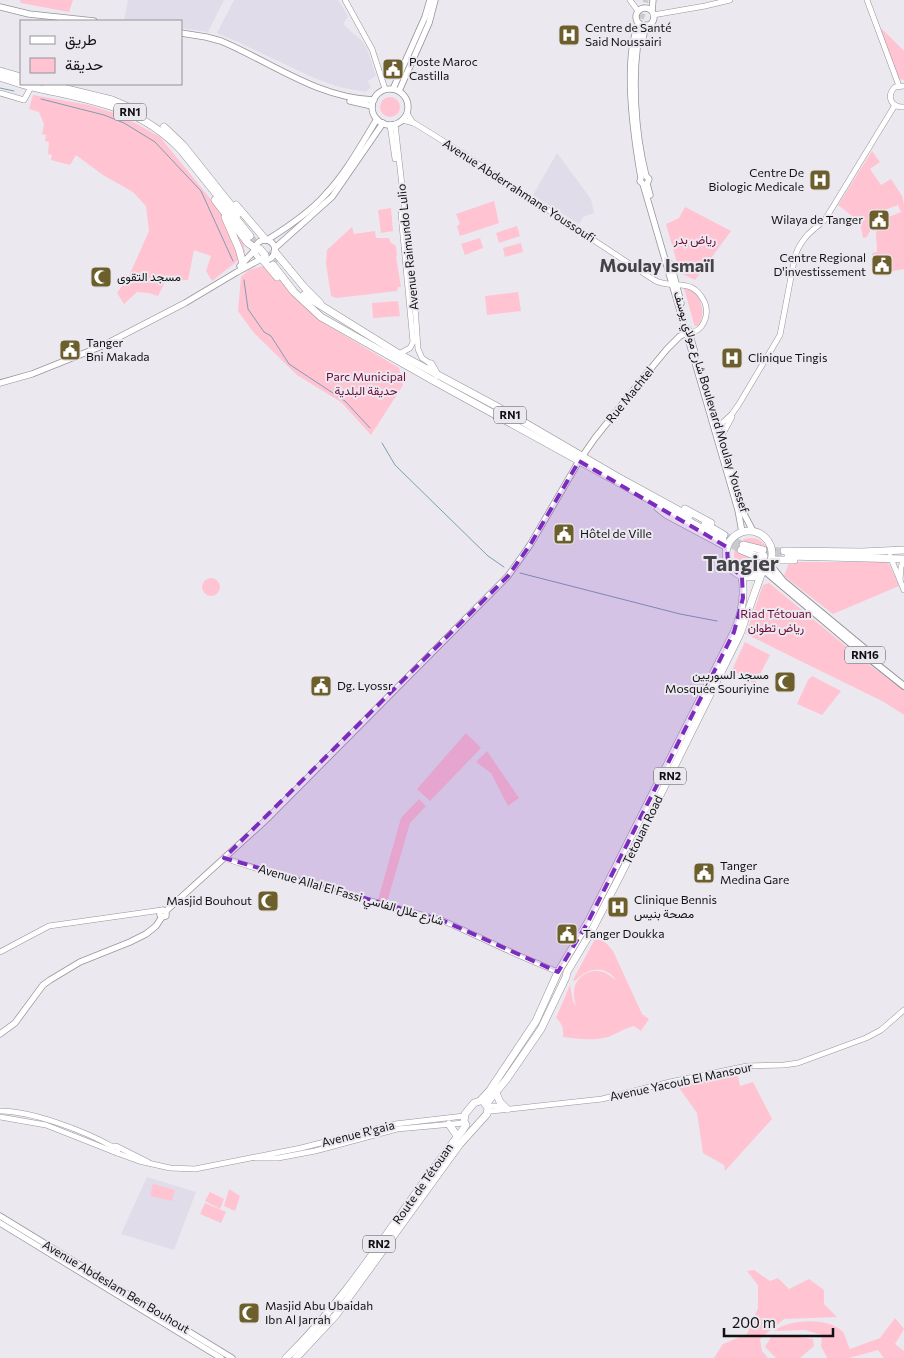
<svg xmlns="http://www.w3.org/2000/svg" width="904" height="1358" viewBox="0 0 904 1358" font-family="Commissioner,Vazirmatn,sans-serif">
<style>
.built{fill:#e0dce9}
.green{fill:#ffc3d2}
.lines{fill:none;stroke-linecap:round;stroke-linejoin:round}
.stream{stroke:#7e9eb3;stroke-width:1}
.secondary-tunnel{stroke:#cac9ce;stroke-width:5.5;stroke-dasharray:5.5 3;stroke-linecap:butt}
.trunk-tunnel{stroke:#cac9ce;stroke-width:7;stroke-dasharray:7 3.5;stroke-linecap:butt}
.tertiary-casing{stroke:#96949a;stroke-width:6}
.secondary-casing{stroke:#96949a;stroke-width:7}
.primary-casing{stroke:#96949a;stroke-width:8}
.trunk-casing{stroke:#96949a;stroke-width:8}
.tertiary{stroke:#fff;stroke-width:5}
.secondary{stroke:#fff;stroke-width:5.5}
.primary{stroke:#fff;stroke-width:6}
.trunk{stroke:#fff;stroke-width:7}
.marked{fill:#7b2cbf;fill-opacity:0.2;stroke:#7b2cbf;stroke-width:4;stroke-dasharray:10 6;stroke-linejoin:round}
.labels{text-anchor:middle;stroke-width:4;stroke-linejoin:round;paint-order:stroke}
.shield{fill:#ebe9ef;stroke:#525255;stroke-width:1}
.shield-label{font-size:11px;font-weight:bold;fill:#111113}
.poi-label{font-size:12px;fill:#111113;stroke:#ebe9ef;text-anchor:start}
.street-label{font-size:12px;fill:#111113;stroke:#ebe9ef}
.park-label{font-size:12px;fill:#6d0835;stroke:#ebe9ef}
.district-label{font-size:18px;font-weight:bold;fill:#444347;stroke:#ebe9ef}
.town-label{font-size:22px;font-weight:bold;fill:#444347;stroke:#ebe9ef}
</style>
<rect width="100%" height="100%" fill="#ebe9ef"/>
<g class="built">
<polygon points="128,0 224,0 208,32 181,28 181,21 124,20"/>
<polygon points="234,0 338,0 348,16 343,24 362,41 367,48 376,76 368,81 371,87 366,92 339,87 314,78 238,42 217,33"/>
<polygon points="557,153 591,199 594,213 583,217 579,224 533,195"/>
<polygon points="147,1177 196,1192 174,1250 121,1234"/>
</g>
<g class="green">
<polygon points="20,0 73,0 69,12 21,3"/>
<polygon points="882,29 904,51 904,80 899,79 880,31"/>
<polygon points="33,95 89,105 114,113 137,124 160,137 243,239 245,255 212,281 206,271 211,256 194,250 188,280 166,280 158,296 149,293 137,292 124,304 117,293 129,276 149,231 146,206 133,192 103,175 76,155 70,165 51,160 52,155 48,154 49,142 45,141 46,135 42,134 44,124 39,112 29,109"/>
<circle cx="390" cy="107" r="10"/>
<polygon points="872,151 880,162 870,169 881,185 891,179 902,196 904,205 904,269 877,274 877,273 889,270 886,257 874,260 872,253 877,252 876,233 886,218 901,212 898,205 879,212 867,237 863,238 860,222 838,205"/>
<polygon points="494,201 499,223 460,236 457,226 460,224 456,214"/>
<polygon points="685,207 731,231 695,280 680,273 666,224 679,218"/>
<polygon points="391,208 393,231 381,233 378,210"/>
<polygon points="517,226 520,236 499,243 496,233"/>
<polygon points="352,227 354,234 375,231 376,238 389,238 390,242 396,246 397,256 396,257 401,287 398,287 397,291 336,298 331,296 326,263 327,250"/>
<polygon points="480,238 483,248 465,255 461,244"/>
<polygon points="521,243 523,252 505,257 503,248"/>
<polygon points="263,266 270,269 301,301 327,325 399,368 403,385 371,435 341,402 297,375 254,333 238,311 241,277 249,270"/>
<path d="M684,288L693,290C702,301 706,314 698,326H695L694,324Z"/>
<polygon points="518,292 521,311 487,315 485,296"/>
<polygon points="398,301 400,316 373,318 372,303"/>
<circle cx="751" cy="555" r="17"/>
<polygon points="795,562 886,562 889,564 899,586 833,614 784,576 789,563"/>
<circle cx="211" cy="587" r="9"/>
<polygon points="769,583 859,657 904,691 904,715 884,702 746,634 763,585"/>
<polygon points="745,642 770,655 755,684 732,670"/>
<polygon points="812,676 841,691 822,715 797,704 808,680"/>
<polygon points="466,733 481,748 430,801 417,789"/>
<polygon points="487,751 519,798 508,806 491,773 476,762"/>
<polygon points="419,799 426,806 410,823 387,902 378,900 401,818"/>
<path d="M596,937L606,943L613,951L642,1014L649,1019L641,1031L634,1026C624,1028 617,1034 608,1037C593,1041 578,1039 563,1037C564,1029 562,1023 556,1018L570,985L573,1001L576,1006C575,1001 573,996 574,991C575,977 590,968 603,972C608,973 612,978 616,980C605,964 587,968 575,981L573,980Z"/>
<polygon points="737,1072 740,1086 753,1082 772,1119 725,1171 724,1165 703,1153 697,1113 677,1085"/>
<polygon points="153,1184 175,1190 172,1201 150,1196"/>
<polygon points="229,1189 240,1196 235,1211 224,1206"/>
<polygon points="210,1192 224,1199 220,1209 205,1201"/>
<polygon points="205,1203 226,1212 221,1223 200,1214"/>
<polygon points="754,1270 770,1281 778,1278 789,1289 809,1279 824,1290 824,1304 837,1317 784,1319 760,1339 762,1351 768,1358 714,1358 723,1344 747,1334 758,1308 758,1285 747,1271"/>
<path d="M895,1318L904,1329L895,1344L904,1351V1358H884L878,1350L849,1358H827L821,1346L822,1335L805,1330L774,1331C789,1319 827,1317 842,1331C846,1335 847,1344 850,1349L880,1338Z"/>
<polygon points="792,1336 813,1339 814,1346 800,1358 776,1358 765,1347 771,1337"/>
</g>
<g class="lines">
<g class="stream">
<polyline points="0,88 14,91"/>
<polyline points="41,99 104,115 124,123 155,142 201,191 233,261"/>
<polyline points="244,280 248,309 264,332 271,336 289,364 345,401 370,428"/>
<polyline points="382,443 395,465 488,556 504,567"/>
<polyline points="520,573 680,614 717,621"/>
</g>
<polyline class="secondary-tunnel" points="639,27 646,0"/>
<g class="trunk-tunnel">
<polyline points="250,236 260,249"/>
<polyline points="268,252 276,263"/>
<polyline points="724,535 743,545"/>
<polyline points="723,540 741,550"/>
<polyline points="763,550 784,551"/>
<polyline points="764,556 788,556"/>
</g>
<g class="tertiary-casing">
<g id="tertiary">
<polyline points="345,0 372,49 385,89"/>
<polyline points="630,0 638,11"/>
<polyline points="867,0 899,86"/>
<polyline points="653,15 705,6 730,0"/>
<path d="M904,86L895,87C886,96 891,108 904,107"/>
<polyline points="0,93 24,100 31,87"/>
<polyline points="407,113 413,123"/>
<path d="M402,120L414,123L456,149L654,280C674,291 692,275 705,303C707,309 707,316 704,322C701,329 697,332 689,332"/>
<polyline points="395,124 414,291 418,349 422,358 431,364"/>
<polyline points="390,125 395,159"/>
<polyline points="399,354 410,348 413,342 401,214"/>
<path d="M717,428L732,414L739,404L780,335L795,256C798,246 806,235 814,229C818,225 823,223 826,218L895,105"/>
<polyline points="720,439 732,417"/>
<polyline points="890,556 904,590"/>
<polyline points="900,580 901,567 904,559"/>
<polyline points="224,858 277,875 444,921 518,955 558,972"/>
<polyline points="0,952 49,926 162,910"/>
<polyline points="487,1106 496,1106 504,1109"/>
<polyline points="488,1110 492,1111 602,1099 670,1082 747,1066 784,1065 798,1063 866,1038 881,1030 904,1010"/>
<path d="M0,1111C32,1111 85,1131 113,1147"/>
<polyline points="0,1117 46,1125 112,1151"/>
<polyline points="118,1148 117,1153 112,1151 113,1147 116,1146 148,1162"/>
<polyline points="117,1153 139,1161 170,1168 195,1169 301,1148 395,1124 464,1116"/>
<polyline points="255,1158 278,1158 315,1151 397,1129 464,1123"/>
</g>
</g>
<g class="secondary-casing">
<g id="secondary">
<polyline points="0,7 29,14 94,21"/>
<circle cx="645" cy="17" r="9"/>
<polyline points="652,11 653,0"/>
<path d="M639,23C622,60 634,138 641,178L640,181L643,184L738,510L742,532"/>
<path d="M640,31C631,74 635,133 646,176L649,179L647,184L650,195"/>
<path d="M181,33L206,37L221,41C271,62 317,98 374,100"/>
<polyline points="643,38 646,25"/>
<polyline points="393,89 425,17 430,0"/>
<circle cx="390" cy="107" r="18"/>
<polyline points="399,91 429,23 435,0"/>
<polyline points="350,101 372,106"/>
<circle cx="265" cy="250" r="10"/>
<path d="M267,240C288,227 309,213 325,195C346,173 361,145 377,119"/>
<polyline points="275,248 332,197 383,123"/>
<polyline points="671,264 681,303"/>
<polyline points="240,266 254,251"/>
<polyline points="688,329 696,356"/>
<polyline points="0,383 32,374 102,346 185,303 237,272 261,259"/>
<polyline points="705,387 744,514 753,531"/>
<polyline points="162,917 160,915 160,911 163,910 166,911"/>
<polyline points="0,1034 15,1023 43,985 50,980 80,962 130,942 146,934 156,926 162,917 166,916 166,911 266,820 508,576 530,545 579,461 595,438 648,372 667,349 680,336 689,332"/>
<polyline points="0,1216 232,1358"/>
<polyline points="0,1223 221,1358"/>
</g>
</g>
<g class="primary-casing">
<g id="primary">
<polyline points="770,565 783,581 876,658"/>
<polyline points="765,571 855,647 904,686"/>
</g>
</g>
<g class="trunk-casing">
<g id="trunk">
<polyline points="0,71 21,77"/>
<path d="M0,77C12,81 25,86 37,88C93,101 139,106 181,150L250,236"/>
<polyline points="46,84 112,100 133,109"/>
<polyline points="164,127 183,145 238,214"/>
<polyline points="215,200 248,243 255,248"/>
<polyline points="236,205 265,239"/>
<polyline points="225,217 239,249 243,264"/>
<polyline points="260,249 265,255"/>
<polyline points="275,252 304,287 320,303"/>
<polyline points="263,260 277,277"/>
<polyline points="273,265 294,292 321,317 434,381 723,540"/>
<polyline points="304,295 399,354 496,406 616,476 689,516"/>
<polyline points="431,364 437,375"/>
<polyline points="658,508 667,515 727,547"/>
<polyline points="685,509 711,523"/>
<polyline points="705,524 724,535"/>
<circle cx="749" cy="554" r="23"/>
<polyline points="743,545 763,550"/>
<polyline points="741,550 756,556 764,556"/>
<polyline points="784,551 862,552 904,550"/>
<polyline points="788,556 904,559"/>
<polyline points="772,560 794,560"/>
<polyline points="496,1093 500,1102 507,1109"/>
<polyline points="486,1104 506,1080 541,1029 566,977 567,972 591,932 620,876 740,634 761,575"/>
<polyline points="449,1124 457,1136"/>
<path d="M286,1358C355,1291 402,1206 462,1131L466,1125L464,1121L465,1114L474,1103L480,1101L490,1090L536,1021L558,972L588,922L734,632C742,614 745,596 742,577"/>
<polyline points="296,1358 336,1315 460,1144 487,1114 488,1108 483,1101"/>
</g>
</g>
<use href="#tertiary" class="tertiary"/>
<use href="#secondary" class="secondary"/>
<use href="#primary" class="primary"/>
<use href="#trunk" class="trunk"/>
</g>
<path class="marked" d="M579,461L727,547L728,564L742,577L743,598L734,632L588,922L558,972L444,921L224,858L508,576L530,545Z"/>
<defs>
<g id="hospital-square" transform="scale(1.125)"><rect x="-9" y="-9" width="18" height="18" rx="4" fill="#6c5f2c" stroke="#ebe9ef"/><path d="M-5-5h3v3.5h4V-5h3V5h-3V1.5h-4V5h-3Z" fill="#fff"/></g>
<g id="civic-square" transform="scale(1.125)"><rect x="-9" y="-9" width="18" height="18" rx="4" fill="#6c5f2c" stroke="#ebe9ef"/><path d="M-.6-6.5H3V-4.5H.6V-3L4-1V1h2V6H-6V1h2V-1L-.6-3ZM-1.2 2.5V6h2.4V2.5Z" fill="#fff"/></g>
<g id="mosque-square" transform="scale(1.125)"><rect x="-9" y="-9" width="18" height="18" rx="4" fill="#6c5f2c" stroke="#ebe9ef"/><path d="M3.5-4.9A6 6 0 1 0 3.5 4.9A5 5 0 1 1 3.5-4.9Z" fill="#fff"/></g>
</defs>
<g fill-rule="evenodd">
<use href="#hospital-square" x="569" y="35"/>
<use href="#civic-square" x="393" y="69"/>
<use href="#hospital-square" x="820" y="180"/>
<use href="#civic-square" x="879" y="220"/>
<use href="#civic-square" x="882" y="265"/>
<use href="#mosque-square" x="101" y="277"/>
<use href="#civic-square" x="70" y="350"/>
<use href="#hospital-square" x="732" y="358"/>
<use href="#civic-square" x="564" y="534"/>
<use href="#mosque-square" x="785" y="682"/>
<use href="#civic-square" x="321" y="686"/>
<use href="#civic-square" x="704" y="873"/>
<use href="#mosque-square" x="268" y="901"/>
<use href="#hospital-square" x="618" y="907"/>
<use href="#civic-square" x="567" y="934"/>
<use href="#mosque-square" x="249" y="1313"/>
</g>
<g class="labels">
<g class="shield">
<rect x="114" y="103.5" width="32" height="17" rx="4"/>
<rect x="494" y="406.5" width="32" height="17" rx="4"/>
<rect x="845" y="646.5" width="40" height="17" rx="4"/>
<rect x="654" y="767.5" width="32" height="17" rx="4"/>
<rect x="363" y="1235.5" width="32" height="17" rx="4"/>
</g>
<g class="shield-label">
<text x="130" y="116">RN1</text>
<text x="510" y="419">RN1</text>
<text x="865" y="659">RN16</text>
<text x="670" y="780">RN2</text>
<text x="379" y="1248">RN2</text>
</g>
<g class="poi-label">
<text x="585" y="32">Centre de Santé<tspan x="585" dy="14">Said Noussairi</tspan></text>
<text x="409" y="66">Poste Maroc<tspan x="409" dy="14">Castilla</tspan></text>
<text x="804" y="177" text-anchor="end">Centre De<tspan x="804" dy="14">Biologic Medicale</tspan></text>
<text x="863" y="224" text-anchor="end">Wilaya de Tanger</text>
<text x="866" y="262" text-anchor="end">Centre Regional<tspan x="866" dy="14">D'investissement</tspan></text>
<text x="117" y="281">مسجد التقوى</text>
<text x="86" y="347">Tanger<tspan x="86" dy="14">Bni Makada</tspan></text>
<text x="748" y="362">Clinique Tingis</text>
<text x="580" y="538">Hôtel de Ville</text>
<text x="769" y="679" text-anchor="end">مسجد السوريين<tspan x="769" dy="14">Mosquée Souriyine</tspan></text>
<text x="337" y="690">Dg. Lyossr</text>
<text x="720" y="870">Tanger<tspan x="720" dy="14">Medina Gare</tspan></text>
<text x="634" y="904">Clinique Bennis<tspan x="634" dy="14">مصحة بنيس</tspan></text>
<text x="252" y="905" text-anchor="end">Masjid Bouhout</text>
<text x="583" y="938">Tanger Doukka</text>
<text x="265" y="1310">Masjid Abu Ubaidah<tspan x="265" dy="14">Ibn Al Jarrah</tspan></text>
</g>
<g class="street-label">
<text transform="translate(519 191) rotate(33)" y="4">Avenue Abderrahmane Youssoufi</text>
<text transform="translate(408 247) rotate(-96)" y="4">Avenue Raimundo Lulio</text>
<text transform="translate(630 395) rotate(-51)" y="4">Rue Machtel</text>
<text transform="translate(711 402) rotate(73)" y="4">شارع مولاي يوسف Boulevard Moulay Youssef</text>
<text transform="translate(643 830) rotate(-64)" y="4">Tetouan Road</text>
<text transform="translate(351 895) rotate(16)" y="4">Avenue Allal El Fassi شارع علال الفاسي</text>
<text transform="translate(681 1082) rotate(-12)" y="4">Avenue Yacoub El Mansour</text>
<text transform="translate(358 1134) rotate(-14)" y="4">Avenue R'gaia</text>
<text transform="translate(423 1184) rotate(-55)" y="4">Route de Tétouan</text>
<text transform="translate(116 1287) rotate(31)" y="4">Avenue Abdeslam Ben Bouhout</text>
</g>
<g class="park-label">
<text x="695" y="244">رياض بدر</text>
<text x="366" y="381">Parc Municipal<tspan x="366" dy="14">حديقة البلدية</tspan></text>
<text x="776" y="618">Riad Tétouan<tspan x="776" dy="14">رياض تطوان</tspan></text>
</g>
<g class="district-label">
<text x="657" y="272">Moulay Ismaïl</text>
</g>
<g class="town-label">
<text x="741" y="571">Tangier</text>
</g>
</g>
<rect x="20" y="20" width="162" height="65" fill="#ebe9ef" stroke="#949397"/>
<rect x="30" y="36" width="25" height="8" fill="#ffffff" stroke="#949397"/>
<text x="65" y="45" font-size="15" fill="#111113">طريق</text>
<rect x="30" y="58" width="25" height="15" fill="#ffc3d2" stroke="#949397"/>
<text x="65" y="70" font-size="15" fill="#111113">حديقة</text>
<path d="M724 1328v8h109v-8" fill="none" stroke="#111113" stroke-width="2.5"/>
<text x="732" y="1328" font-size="15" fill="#111113" stroke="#ebe9ef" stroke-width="4" paint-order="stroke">200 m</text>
</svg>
